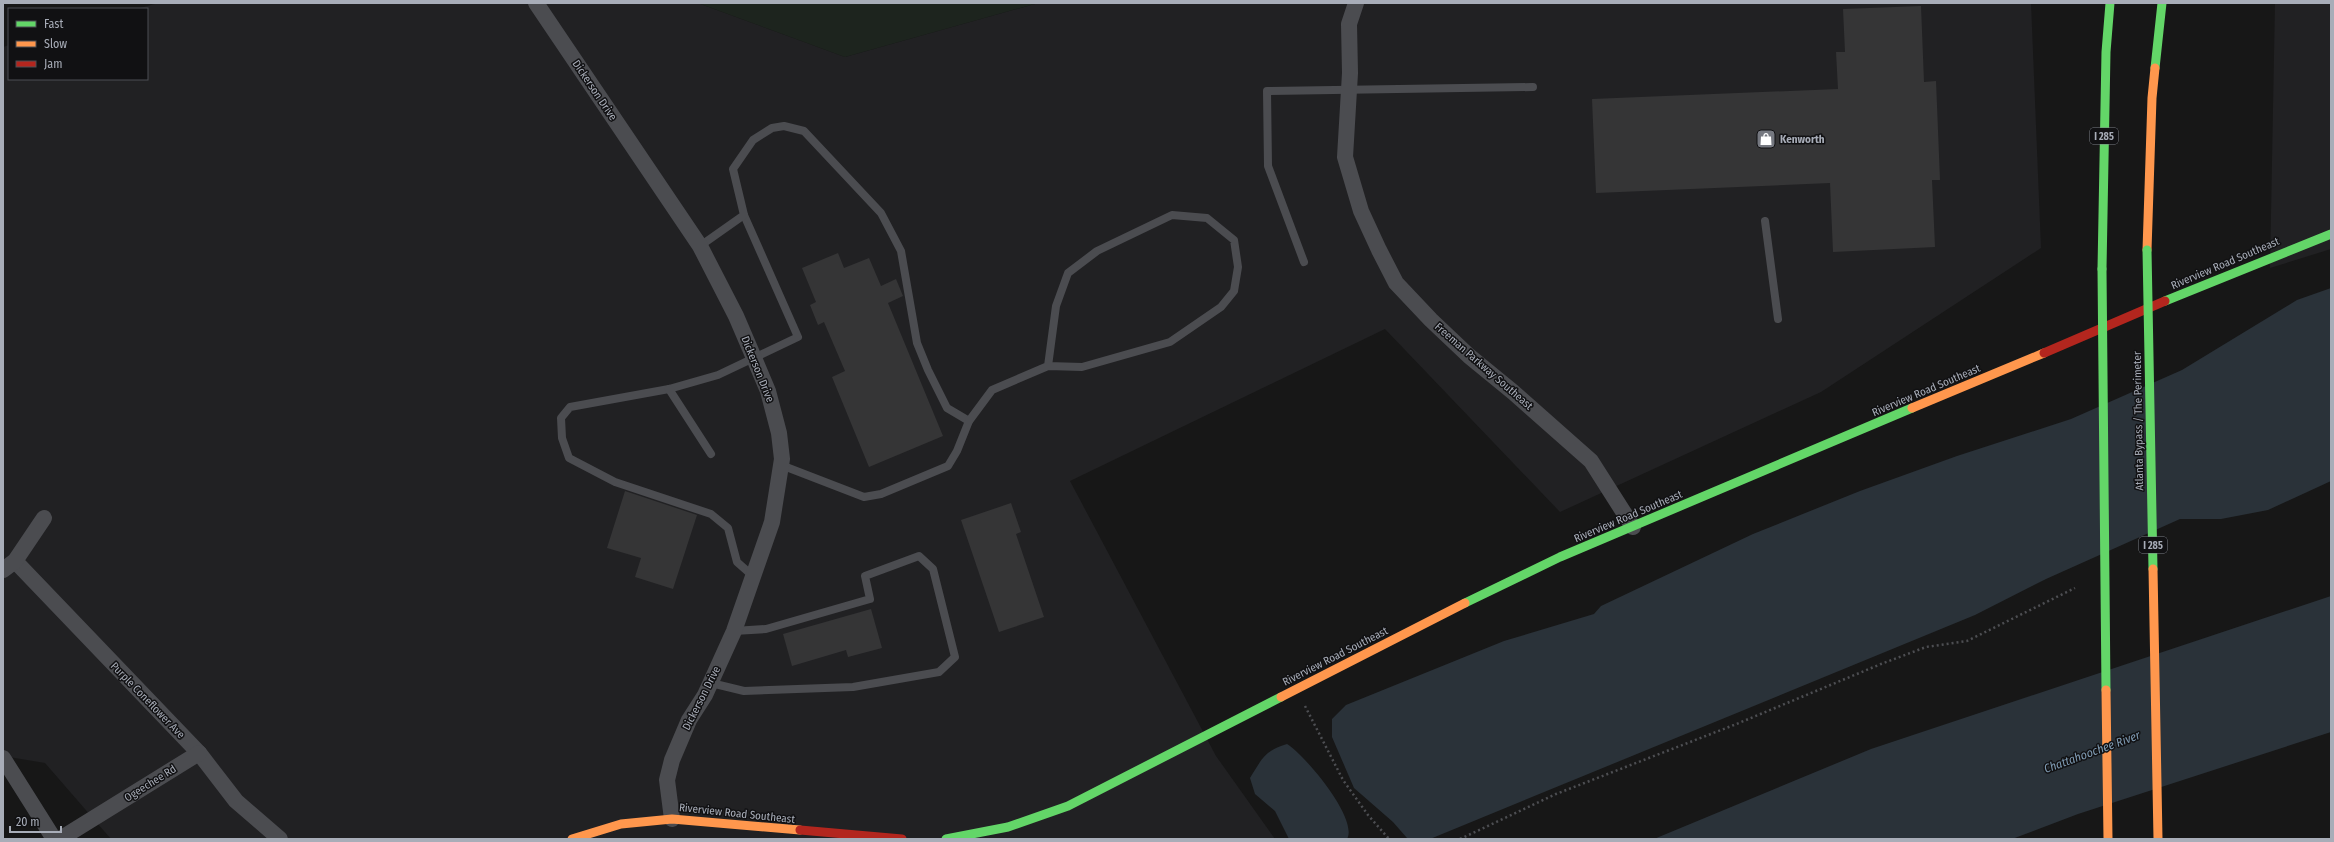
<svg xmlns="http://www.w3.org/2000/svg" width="2334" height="842" viewBox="0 0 2334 842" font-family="'Fira Sans Condensed',sans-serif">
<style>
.built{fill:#212123}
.green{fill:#1d241e}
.water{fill:#2a3239}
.building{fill:#353536}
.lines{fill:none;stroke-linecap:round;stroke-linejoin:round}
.path{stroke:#4d4e52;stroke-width:2.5;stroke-dasharray:2 3;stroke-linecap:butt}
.lane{stroke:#4b4c50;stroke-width:8}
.street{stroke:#4b4c50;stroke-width:16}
.fast{stroke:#63d668;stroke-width:9}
.slow{stroke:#ff974d;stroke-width:9}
.jam{stroke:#b3261e;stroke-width:9}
.fast-bridge{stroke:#63d668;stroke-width:9}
.slow-bridge{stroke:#ff974d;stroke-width:9}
.labels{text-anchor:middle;stroke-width:3;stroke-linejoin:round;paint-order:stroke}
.shield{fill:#111113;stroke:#7b7e86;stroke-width:1}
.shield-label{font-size:10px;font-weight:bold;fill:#a8adb8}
.street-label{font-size:11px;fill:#a8adb8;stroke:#111113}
.poi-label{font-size:11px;font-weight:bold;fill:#a8adb8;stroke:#111113;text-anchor:start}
.water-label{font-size:12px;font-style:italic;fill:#7f9bb3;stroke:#111113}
</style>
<rect width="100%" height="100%" fill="#171717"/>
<g class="built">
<polygon points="158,3 698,3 845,57 1038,3 2031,3 2041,248 1821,392 1560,512 1385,329 1070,481 1216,756 1275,839 111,839 45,763 3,756 3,47 9,45 9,79 147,79 147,9 137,9"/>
<polygon points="2275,3 2331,3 2331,249 2270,268"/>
</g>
<polygon class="green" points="698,3 1038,3 845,57"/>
<g class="water">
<polygon points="2331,288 2331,481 2268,510 2221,519 2180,519 2046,579 1975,615 1430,839 1407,838 1393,822 1354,788 1332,737 1332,719 1346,705 1504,641 1594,614 1601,606 1753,534 1860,491 1957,456 2071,419 2182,370 2297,300"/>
<polygon points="2331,596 2331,732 2078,814 2012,839 1654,839 1871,749"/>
<path d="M1287,744C1304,754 1359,819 1347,839H1289L1275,811L1255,794L1250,778C1262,759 1264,751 1287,744Z"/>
</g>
<g class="building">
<polygon points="1921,6 1924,82 1936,81 1940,180 1932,180 1935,247 1833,252 1830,183 1596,193 1592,99 1838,89 1836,52 1845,52 1843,9"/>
<polygon points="838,253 844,268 869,258 881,286 896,279 903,296 888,303 943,436 869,467 832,377 845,371 824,322 818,325 810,305 816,302 802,268"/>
<polygon points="625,491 697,515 673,589 635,577 641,558 607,548"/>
<polygon points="1011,503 1021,532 1016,534 1044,617 999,632 961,520"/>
<polygon points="871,609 882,648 848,657 846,650 792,666 783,634"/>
</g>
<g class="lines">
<g class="path">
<polyline points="1305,706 1343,780 1368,815 1389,839"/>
<polyline points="1460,839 1556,794 1734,725 1881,664 1926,647 1967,641 2075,588"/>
</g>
<g class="lane">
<polyline points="744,215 798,337 718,375 669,389 570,407 561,418 562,438 569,458 615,482 711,514 728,528 737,562 754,577"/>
<polyline points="1765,221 1778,319"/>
<polyline points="700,246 744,215 733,169 753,140 772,128 784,126 804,131 881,213 901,251 917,343 928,370 947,408 969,421"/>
<polyline points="1304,262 1268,166 1267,91 1533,87"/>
<polyline points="669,389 711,454"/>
<polyline points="781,465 864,497 881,494 948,466 957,451 969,421 992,390 1048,366 1082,367 1170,342 1221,307 1234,291 1238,267 1234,240 1207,218 1172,215 1097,251 1068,273 1056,306 1048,366"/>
<polyline points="711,683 744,691 853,687 939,672 955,657 933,569 919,556 865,576 870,599 766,629 734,631"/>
</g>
<g class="street">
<polyline points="536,3 700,246 736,316 754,358 768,391 779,433 782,459 772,522 734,631 705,695 689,720 672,760 667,780 672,819"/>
<polyline points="1356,3 1349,24 1350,73 1345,157 1361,211 1379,250 1396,283 1431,320 1469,356 1513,392 1591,461 1633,527"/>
<polyline points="15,561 199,753 236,801 280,839"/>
<polyline points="3,570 15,561 44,518"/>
<polyline points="3,758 54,839"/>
<polyline points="60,839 199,753"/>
</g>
<g class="fast">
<polyline points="2155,68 2162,3"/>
<polyline points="2102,269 2106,52 2110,3"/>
<polyline points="2165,301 2331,234"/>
<polyline points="1465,603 1560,557 1912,408"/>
<polyline points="946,839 1008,827 1068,806 1281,697"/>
</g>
<g class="slow">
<polyline points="2147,250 2152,98 2155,68"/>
<polyline points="1912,408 2044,353"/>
<polyline points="1281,697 1465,603"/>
<polyline points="572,839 621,824 672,819 800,830"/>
</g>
<g class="jam">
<polyline points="2044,353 2165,301"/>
<polyline points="800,830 902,839"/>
</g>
<g class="fast-bridge">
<polyline points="2147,250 2153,569"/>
<polyline points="2102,269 2106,690"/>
</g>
<g class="slow-bridge">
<polyline points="2153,569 2158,839"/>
<polyline points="2106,690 2108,839"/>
</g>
</g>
<defs>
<g id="shop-square" transform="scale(1)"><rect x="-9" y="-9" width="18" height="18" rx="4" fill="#757880" stroke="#111113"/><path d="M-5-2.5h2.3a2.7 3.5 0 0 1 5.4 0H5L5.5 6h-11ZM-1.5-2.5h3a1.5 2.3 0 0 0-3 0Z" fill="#fff"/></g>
</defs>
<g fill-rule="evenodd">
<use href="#shop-square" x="1766" y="139"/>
</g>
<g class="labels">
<g class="shield">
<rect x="2090" y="128" width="28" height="16" rx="3"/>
<rect x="2139" y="537" width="28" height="16" rx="3"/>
</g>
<g class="shield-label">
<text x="2104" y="140">I 285</text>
<text x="2153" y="549">I 285</text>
</g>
<g class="street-label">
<text transform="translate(595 90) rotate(56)" y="4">Dickerson Drive</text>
<text transform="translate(2225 263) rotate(-23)" y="4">Riverview Road Southeast</text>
<text transform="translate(1484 366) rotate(41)" y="4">Freeman Parkway Southeast</text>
<text transform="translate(758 369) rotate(68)" y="4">Dickerson Drive</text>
<text transform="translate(1926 390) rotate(-23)" y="4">Riverview Road Southeast</text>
<text transform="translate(2138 421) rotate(-91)" y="4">Atlanta Bypass / The Perimeter</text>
<text transform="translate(1628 516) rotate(-23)" y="4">Riverview Road Southeast</text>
<text transform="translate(1335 656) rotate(-27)" y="4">Riverview Road Southeast</text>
<text transform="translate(701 698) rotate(-63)" y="4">Dickerson Drive</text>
<text transform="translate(148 700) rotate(46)" y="4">Purple Coneflower Ave</text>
<text transform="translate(150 783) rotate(-32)" y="4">Ogeechee Rd</text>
<text transform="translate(737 813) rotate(6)" y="4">Riverview Road Southeast</text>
</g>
<g class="poi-label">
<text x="1780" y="143">Kenworth</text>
</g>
<g class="water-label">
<text transform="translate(2092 752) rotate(-20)" y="4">Chattahoochee River</text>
</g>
</g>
<rect width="2334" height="842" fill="none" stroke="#a8adb8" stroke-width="8"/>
<rect x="8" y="8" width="140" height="72" fill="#111113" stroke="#4d4f55"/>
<rect x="16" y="21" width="20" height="6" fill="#63d668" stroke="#4d4f55"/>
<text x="44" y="28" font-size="12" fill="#a8adb8">Fast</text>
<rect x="16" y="41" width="20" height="6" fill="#ff974d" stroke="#4d4f55"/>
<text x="44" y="48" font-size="12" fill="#a8adb8">Slow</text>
<rect x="16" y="61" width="20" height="6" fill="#b3261e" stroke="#4d4f55"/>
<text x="44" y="68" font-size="12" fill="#a8adb8">Jam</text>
<path d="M10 826v6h51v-6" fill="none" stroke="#a8adb8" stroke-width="2"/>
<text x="16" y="826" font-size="12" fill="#a8adb8" stroke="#111113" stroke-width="3" paint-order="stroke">20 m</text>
</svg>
